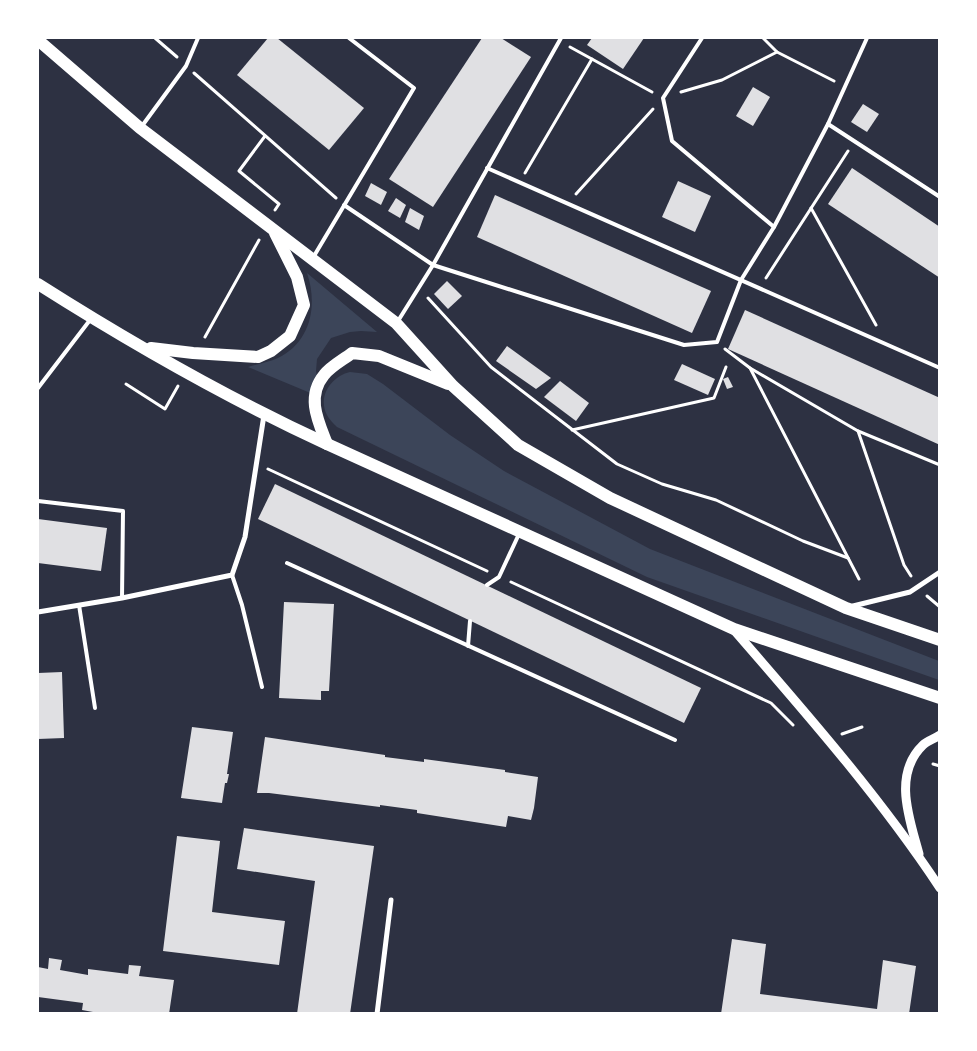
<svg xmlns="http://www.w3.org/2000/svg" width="977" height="1051" viewBox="0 0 977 1051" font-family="Arial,sans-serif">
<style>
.green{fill:#3c4559}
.building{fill:#e0e0e3}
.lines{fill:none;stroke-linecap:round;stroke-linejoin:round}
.path{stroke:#fff;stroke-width:3}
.service{stroke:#fff;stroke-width:4}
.minor{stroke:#fff;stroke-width:5}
.tertiary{stroke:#fff;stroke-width:9}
.primary{stroke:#fff;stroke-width:12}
</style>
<rect width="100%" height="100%" fill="#2d3142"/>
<g class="green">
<path d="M307,273L377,332L361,331L350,332L331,338L317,359L316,371L320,397L248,367C258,364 269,362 278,358C311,342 318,305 307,273Z"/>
<path d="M350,372L367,374L383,384L450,435L504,471L650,549L939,661V680L647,577L337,427C334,424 329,419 327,415C317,396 332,376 350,372Z"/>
</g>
<g class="building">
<polygon points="268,38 277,38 364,108 329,150 237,75"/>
<polygon points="482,38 501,38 531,57 433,207 389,179"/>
<polygon points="592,38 644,38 623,69 587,45"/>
<polygon points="753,87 770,97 753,126 736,116"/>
<polygon points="863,104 879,114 867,132 851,122"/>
<polygon points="852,168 940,227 940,278 828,204"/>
<polygon points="678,181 711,196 695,232 662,217"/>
<polygon points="371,183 387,192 381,205 365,196"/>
<polygon points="495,195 711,291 692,333 477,237"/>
<polygon points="396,198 406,205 400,218 388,211"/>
<polygon points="410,208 424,216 419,230 405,222"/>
<polygon points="447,281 462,296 448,309 434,294"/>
<polygon points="745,310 940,398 940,445 728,349"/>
<polygon points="507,346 551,378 536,389 496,361"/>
<polygon points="682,364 715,379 708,395 674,380"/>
<polygon points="728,377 733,387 727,389 723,379"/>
<polygon points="560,381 589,403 576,421 544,397"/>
<polygon points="275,484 701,688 684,723 258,519"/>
<polygon points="38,519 107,528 101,571 38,563"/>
<polygon points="284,602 334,604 329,691 321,691 321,700 279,698"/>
<polygon points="62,672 64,738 38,739 38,673"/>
<polygon points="192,727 233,732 227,774 229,774 227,783 225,783 222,803 181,798"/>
<polygon points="265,737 385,755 385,757 424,762 424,759 505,770 505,772 538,777 534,808 531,820 508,816 506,827 417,813 417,810 380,805 380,807 269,793 257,793"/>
<polygon points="244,828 374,846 350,1014 297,1014 315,881 237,869"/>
<polygon points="177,836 220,841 212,912 285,921 279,965 163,951"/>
<polygon points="732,939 766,944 760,994 877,1009 883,960 916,966 909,1014 721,1014"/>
<polygon points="49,958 62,960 60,970 88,975 88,969 128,974 129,965 141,966 139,976 174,980 169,1014 104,1014 82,1010 83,1003 38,997 38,967 48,969"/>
</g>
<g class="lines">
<g class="path">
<polyline points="155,38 177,57"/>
<polyline points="763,38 777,52 834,81"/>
<polyline points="570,47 652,92"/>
<polyline points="194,73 336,198"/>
<polyline points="681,92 722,80 777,52"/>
<polyline points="265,136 239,171 279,204 275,210"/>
<polyline points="525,173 592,59"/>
<polyline points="576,194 653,109"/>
<polyline points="811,208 876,325"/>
<polyline points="766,278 848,151"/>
<polyline points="428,298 491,367 617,464 662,484 716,500 803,541 848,558"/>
<polyline points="205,337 259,240"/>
<polyline points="725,349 750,368 859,579"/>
<polyline points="750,368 858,431 904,565 911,576"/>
<polyline points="126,384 165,409 178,386"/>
<polyline points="572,430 714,398 726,367"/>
<polyline points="858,431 940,465"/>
<polyline points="268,469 487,571"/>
<polyline points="511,582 771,703 793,725"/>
<polyline points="927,596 940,607"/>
<polyline points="842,734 862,727"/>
<polyline points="933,764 940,766"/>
</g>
<g class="service">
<polyline points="702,38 663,98 672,141 774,227"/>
<polyline points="828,124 867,38"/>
<polyline points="142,126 186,66 198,38"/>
<polyline points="487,168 940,368"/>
<polyline points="344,205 433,265 684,345 717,342 741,280 774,227 828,124 940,197"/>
<polyline points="314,256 414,88 349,38"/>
<polyline points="398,321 433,265 561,38"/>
<polyline points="38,388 90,320"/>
<polyline points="38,501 123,511 122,598"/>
<polyline points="287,563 675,740"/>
<polyline points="232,575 242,605 262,687"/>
<polyline points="487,585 499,577 519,534"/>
<polyline points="79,605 95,708"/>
<polyline points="468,646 470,621"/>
</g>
<g class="minor">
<polyline points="853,606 910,592 940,572"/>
<polyline points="38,612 122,598 232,575 245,537 264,415"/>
<polyline points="377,1014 391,900"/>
</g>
<g class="tertiary">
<path d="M734,630C806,713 879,796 940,888"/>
<path d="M919,854C910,820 892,775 923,745C927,741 934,739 940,735"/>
</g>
<g class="primary">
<polyline points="38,40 140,128 396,323 453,386 518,445 610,498 846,608 940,640"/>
<path d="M38,284C131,343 227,398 327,444L734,629L940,698"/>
<polyline points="151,348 193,353 258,357 271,351 290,336 304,305 297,277 275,233"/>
<path d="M327,444C318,421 306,397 324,375C331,366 343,360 352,353L379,356L448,384"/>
</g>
</g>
<rect width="977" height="1051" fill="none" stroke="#ffffff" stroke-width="78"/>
</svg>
